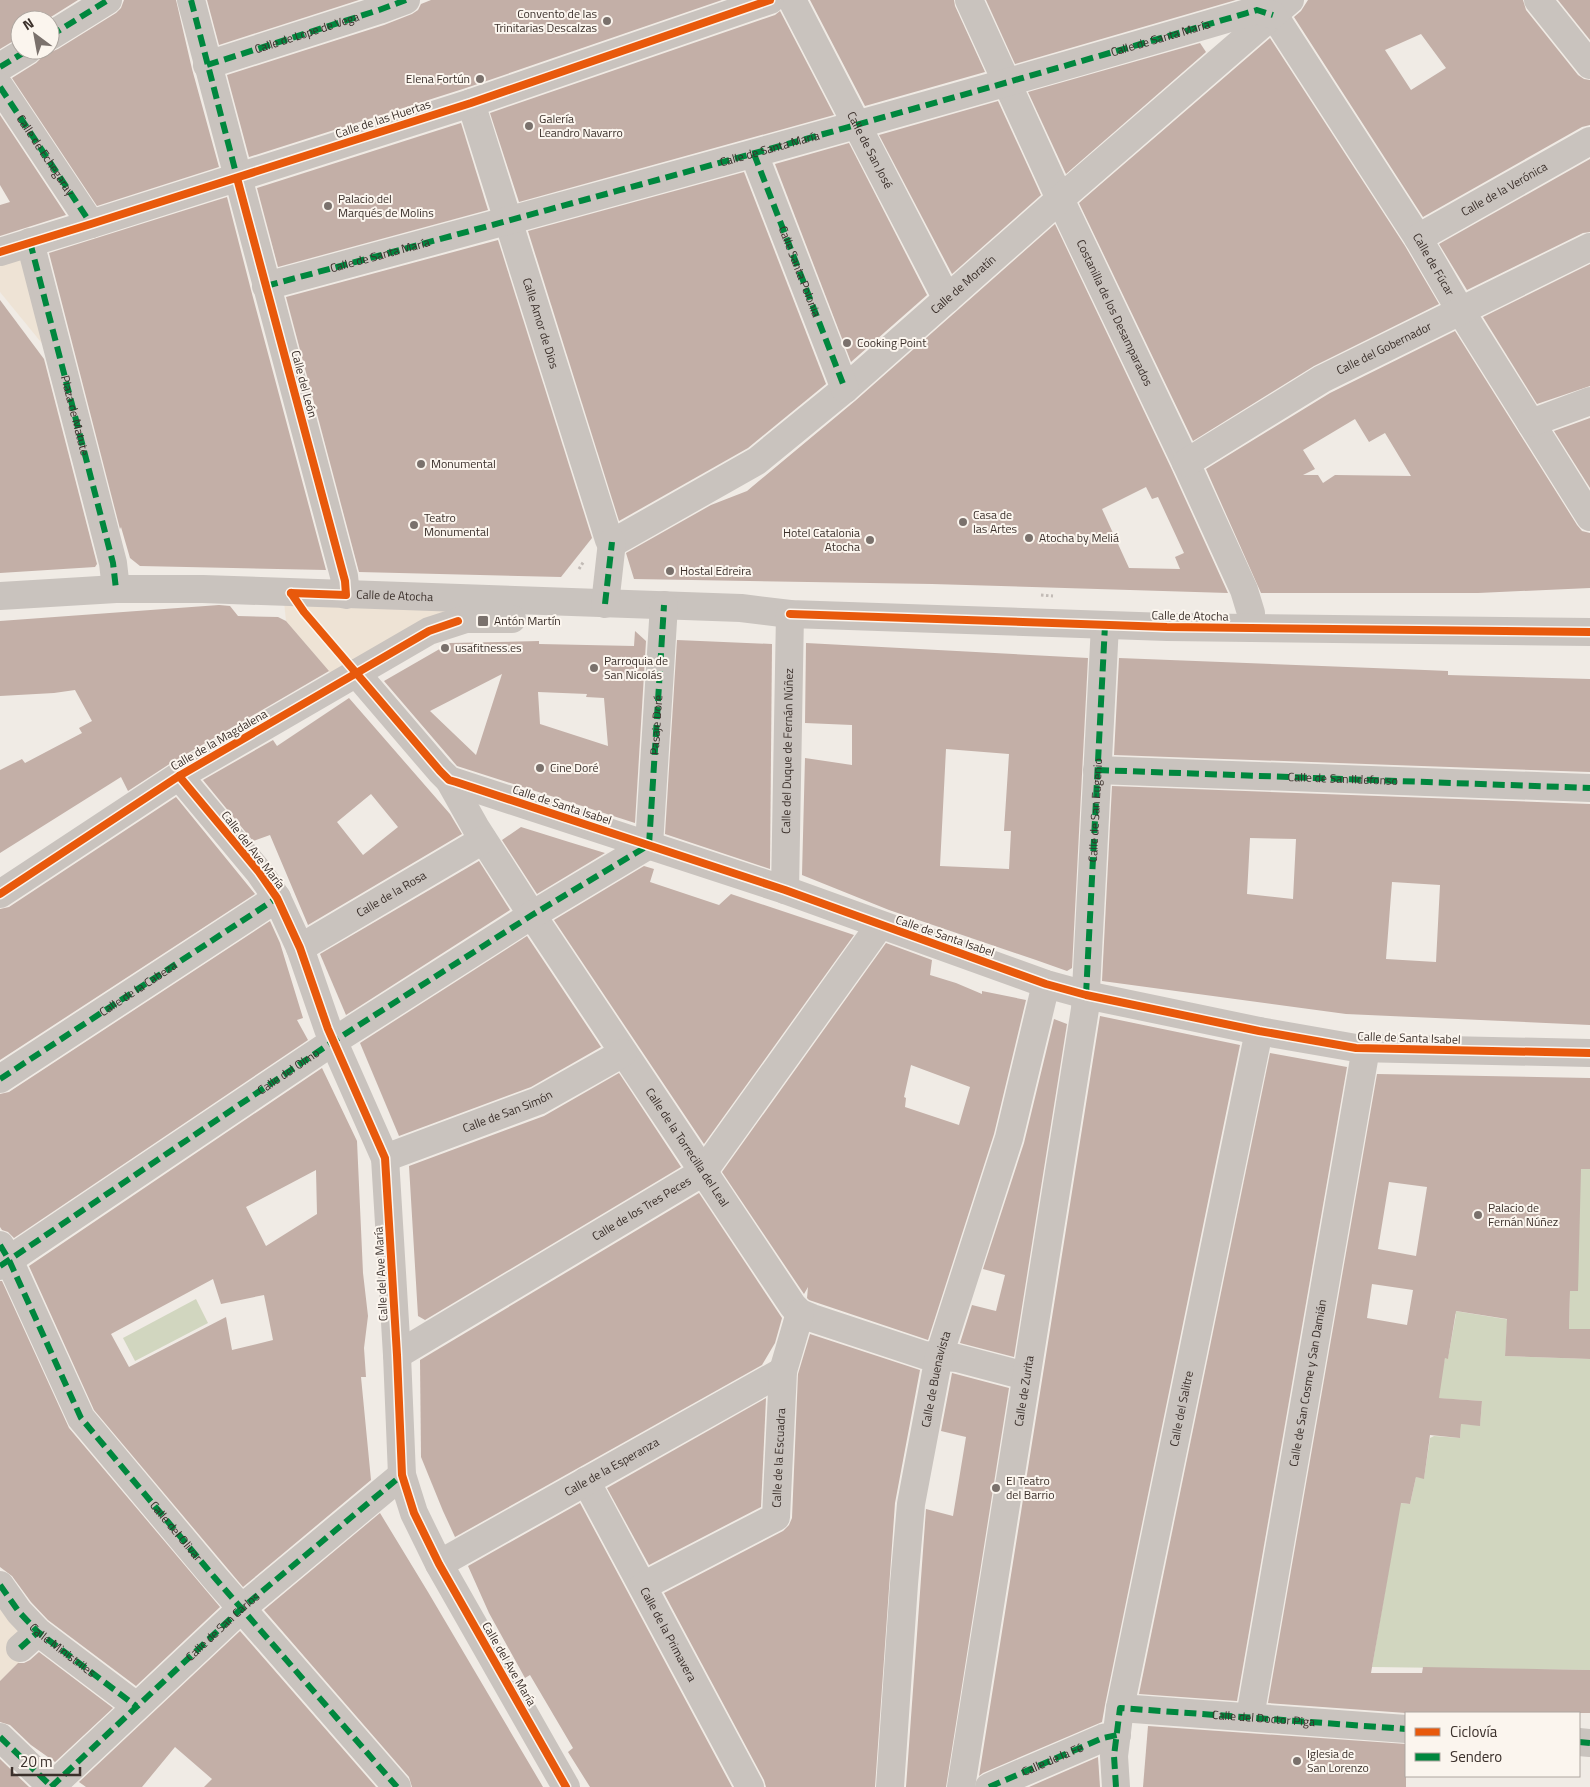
<svg xmlns="http://www.w3.org/2000/svg" width="1590" height="1787" viewBox="0 0 1590 1787" font-family="'Titillium Web',sans-serif">
<style>
.green{fill:#d1d6bf}
.plaza{fill:#eee3d5}
.building{fill:#c3afa7;fill-rule:evenodd}
.lines{fill:none;stroke-linecap:round;stroke-linejoin:round}
.path{stroke:#c2bbb6;stroke-width:3;stroke-dasharray:2.5 2.5;stroke-linecap:butt}
.minor{stroke:#c9c3be;stroke-width:28}
.quiet{stroke:#00873e;stroke-width:6;stroke-dasharray:12 6;stroke-linecap:butt}
.cycleway-casing{stroke:#fbf5ee;stroke-width:11}
.cycleway{stroke:#e8590c;stroke-width:8}
.poi-dot{fill:#7a716c;stroke:#fbf5ee;stroke-width:2}
.labels{text-anchor:middle;stroke-width:4;stroke-linejoin:round;paint-order:stroke}
.poi-label{font-size:12px;fill:#3b302b;stroke:#fbf5ee;text-anchor:start}
.street-label{font-size:12px;fill:#3b302b;stroke:#fbf5ee}
</style>
<rect width="100%" height="100%" fill="#f0ebe5"/>
<g class="green">
<polygon points="1573,1169 1590,1169 1590,1329 1569,1329 1570,1291 1578,1291"/>
<polygon points="196,1299 208,1323 135,1361 123,1338"/>
<polygon points="1449,1310 1517,1321 1539,1328 1507,1327 1505,1356 1590,1359 1590,1670 1372,1667 1400,1503 1410,1504 1416,1477 1424,1478 1430,1438 1434,1436 1460,1438 1461,1424 1480,1425 1482,1401 1436,1398 1445,1358 1448,1358 1456,1314"/>
</g>
<g class="plaza">
<polygon points="30,242 63,369 0,292 0,252"/>
<polygon points="284,602 449,607 447,614 331,674 286,621"/>
<polygon points="0,1600 38,1644 0,1681"/>
</g>
<g class="building">
<polygon points="0,0 78,0 46,20 20,20 20,37 0,49"/>
<polygon points="124,0 176,0 192,69 219,167 97,206 12,78 36,63 41,58 44,50 51,52 58,49 116,13 121,8"/>
<polygon points="207,0 359,0 219,45"/>
<polygon points="431,0 722,0 466,88 249,157 227,75 384,25 412,14 418,10 421,4"/>
<polygon points="810,0 954,0 955,6 985,72 865,106"/>
<polygon points="986,0 1236,0 1015,64"/>
<path d="M1308,0H1523L1526,10L1578,75L1584,79L1590,80V125L1582,127L1423,217L1294,17L1301,11ZM1421,34L1446,68L1411,90L1385,50Z"/>
<polygon points="1558,0 1590,0 1590,40"/>
<polygon points="780,11 834,115 519,202 490,113 775,15"/>
<polygon points="1270,38 1405,246 1439,304 1314,366 1193,441 1079,203"/>
<polygon points="1200,43 1206,52 1066,174 1028,92"/>
<polygon points="998,101 1041,195 952,274 879,135"/>
<polygon points="0,115 66,215 0,236 0,205 10,202 0,185"/>
<polygon points="461,123 488,210 278,267 257,188"/>
<polygon points="849,143 927,295 851,362 775,164"/>
<polygon points="1590,159 1590,232 1583,233 1467,290 1439,244"/>
<polygon points="744,172 826,384 748,448 619,521 528,231"/>
<polygon points="227,197 251,290 326,570 140,566 130,558 121,527 120,529 49,253"/>
<path d="M1055,224L1172,470L1228,593L932,584L634,579L626,553L711,505L747,491L855,401ZM1146,487L1152,499L1158,497L1184,553L1175,557L1180,569L1129,568L1102,509Z"/>
<polygon points="498,240 592,538 561,577 359,572 286,297"/>
<polygon points="1590,264 1590,386 1537,404 1483,317"/>
<polygon points="0,300 44,359 97,564 95,567 0,573"/>
<path d="M1455,331L1577,525L1582,531L1590,533V588L1478,593H1261L1206,469L1330,393ZM1355,419L1369,442L1385,433L1411,476L1335,475L1323,483L1318,475H1303L1315,469L1303,450Z"/>
<polygon points="1590,418 1590,488 1554,431"/>
<polygon points="219,605 230,606 238,616 278,617 286,621 329,671 171,763 128,791 121,777 0,853 0,770 22,759 25,763 82,733 79,728 92,721 75,690 54,693 0,696 0,621"/>
<path d="M635,631L646,641L635,823L457,766L384,681L450,643L539,641V644L634,646ZM502,674L476,755L430,711ZM538,692L587,694L586,697L604,698L608,746L540,724Z"/>
<polygon points="677,640 772,644 770,869 665,834"/>
<path d="M806,643L1088,658L1072,968L1067,971L1036,960L889,910L802,875L805,758L852,765V725L805,723ZM946,749L1009,754L1004,831H1011L1009,869L940,866Z"/>
<polygon points="1119,658 1425,670 1448,671 1448,675 1590,679 1590,772 1114,755"/>
<path d="M349,698L450,814L462,834L308,925L270,835L253,841L203,780L273,740L277,746ZM371,794L398,827L363,855L337,822Z"/>
<path d="M1112,786L1590,804V1025L1346,1014L1102,981ZM1250,838L1296,839L1293,899L1247,894ZM1392,882L1440,885L1436,962L1386,959Z"/>
<polygon points="176,797 255,894 0,1060 0,909 9,907"/>
<polygon points="521,827 569,842 605,853 537,894 502,840"/>
<polygon points="479,861 510,910 346,1015 320,954"/>
<polygon points="644,866 654,869 650,882 719,905 731,894 854,935 704,1144 554,920"/>
<polygon points="270,921 280,943 303,1018 297,1020 308,1040 14,1238 8,1232 2,1230 0,1227 0,1094 9,1092"/>
<polygon points="527,936 601,1047 531,1087 399,1136 360,1043"/>
<path d="M886,943L932,960L930,975L956,983L982,994V991L1026,1000L994,1134L928,1340L809,1300L807,1298L808,1287L804,1294L722,1172ZM911,1065L970,1087L959,1125L905,1107L906,1098L904,1097Z"/>
<polygon points="1100,1016 1240,1045 1105,1705 1102,1722 983,1773 979,1776"/>
<polygon points="1054,1019 1067,1024 1014,1357 960,1343 972,1305 996,1311 1005,1275 983,1269 1024,1143"/>
<polygon points="1270,1053 1347,1067 1237,1701 1139,1694"/>
<path d="M322,1068L357,1141L363,1273L368,1316L364,1348L366,1377H361L371,1480L243,1587L94,1410L29,1266ZM316,1170L317,1214L266,1246L246,1207ZM213,1279L221,1304L264,1295L273,1340L232,1350L226,1317L129,1367L111,1334Z"/>
<polygon points="619,1073 681,1167 425,1320 418,1316 409,1166 544,1116"/>
<path d="M1377,1074L1590,1078V1169H1581L1578,1291H1570L1569,1329H1590V1359L1505,1356L1507,1319L1456,1311L1448,1359L1445,1358L1439,1398L1482,1401L1480,1426L1461,1424L1460,1438L1430,1435L1424,1479L1416,1477L1410,1504L1401,1503L1371,1673H1422L1423,1667L1590,1670V1713H1406L1268,1703ZM1389,1182L1427,1187L1416,1256L1378,1249ZM1372,1284L1413,1290L1407,1325L1367,1318Z"/>
<polygon points="699,1193 782,1318 775,1343 762,1365 455,1537 443,1511 421,1457 420,1360"/>
<polygon points="0,1281 2,1281 69,1428 220,1607 136,1686 48,1620 31,1602 12,1576 0,1567"/>
<polygon points="810,1334 920,1370 895,1503 875,1787 766,1787 764,1780 664,1593 783,1531 789,1525 792,1518 798,1374"/>
<polygon points="952,1373 1009,1388 946,1787 906,1787 926,1509 953,1516 966,1437 941,1431"/>
<polygon points="766,1398 761,1507 649,1565 607,1488"/>
<polygon points="580,1503 732,1787 590,1787 568,1752 573,1748 530,1675 525,1678 489,1613 468,1566"/>
<polygon points="380,1513 428,1592 543,1787 412,1787 409,1777 264,1610"/>
<polygon points="240,1631 376,1787 204,1787 212,1779 175,1747 142,1787 86,1787 79,1782"/>
<polygon points="39,1652 113,1708 55,1762 31,1745 10,1725 0,1722 0,1681 18,1663 24,1663 30,1660"/>
<polygon points="1148,1726 1406,1744 1406,1787 1143,1787"/>
<polygon points="1098,1757 1100,1787 1029,1787"/>
<polygon points="0,1759 29,1787 0,1787"/>
</g>
<g class="lines">
<g class="path">
<polyline points="579,569 584,561"/>
<polyline points="1041,595 1053,596"/>
<polyline points="309,618 340,655"/>
</g>
<g class="minor">
<polyline points="191,0 344,576 346,595"/>
<path id="s1" d="M792,0L947,299"/>
<path id="s2" d="M969,0L1060,199L1186,463L1244,590L1251,613V628"/>
<path id="s3" d="M1264,0L1418,238L1460,310L1590,517"/>
<polyline points="1538,0 1590,65"/>
<polyline points="50,36 108,0"/>
<path id="s4" d="M207,65L379,10L406,0"/>
<polyline points="0,67 28,50"/>
<polyline points="0,87 91,224"/>
<path id="s5" d="M471,103L609,540L616,541L757,461L845,389L1060,199L1290,0"/>
<polyline points="754,154 845,389"/>
<path id="s6" d="M1418,238L1590,141"/>
<polyline points="30,242 113,563 116,589"/>
<polyline points="0,252 91,224 471,103 770,0"/>
<path d="M266,286C597,197 928,107 1257,10L1273,15"/>
<polyline points="1531,423 1590,401"/>
<path id="s7" d="M1186,463L1322,379L1590,247"/>
<path id="s8" d="M0,596L116,589H203L741,608L790,614L1167,627L1590,632"/>
<polyline points="605,604 612,542"/>
<polyline points="356,673 440,771 449,780 785,890 1046,984 1086,995 1259,1031 1356,1048 1590,1053"/>
<path id="s9" d="M1097,770L1590,788"/>
<polyline points="179,776 259,872 277,898 300,948 328,1029 385,1158 397,1355 402,1475 414,1513 439,1564 566,1787"/>
<path id="s10" d="M449,780L476,828L532,915L793,1306L800,1313L812,1318L924,1355L957,1358L1026,1376"/>
<path id="s11" d="M785,890L790,614"/>
<polyline points="0,894 179,776 429,631 466,619 512,619"/>
<path id="s12" d="M300,948L483,840"/>
<path id="s13" d="M0,1079L277,898"/>
<path id="s14" d="M385,1158L538,1101L623,1053"/>
<path id="s15" d="M0,1245L9,1260L81,1418L215,1578L397,1787"/>
<path id="s16" d="M0,1266L334,1041L532,915L649,845L664,605"/>
<path id="s17" d="M397,1355L703,1172L880,925"/>
<path id="s18" d="M586,1481L750,1787"/>
<path id="s19" d="M439,1564L783,1371"/>
<polyline points="0,1585 19,1612 38,1632 136,1706"/>
<path id="s20" d="M643,1586L776,1517L783,1371L800,1313"/>
<polyline points="20,1648 38,1632"/>
<path id="s21" d="M1120,1708L1406,1729"/>
<path id="s22" d="M1250,1717L1366,1048"/>
<polyline points="0,1737 52,1787"/>
<polyline points="1579,1742 1590,1743"/>
<polyline points="51,1787 242,1608 402,1475"/>
<path id="s23" d="M890,1787L904,1584L911,1504L939,1356L1009,1138L1046,984"/>
<path id="s24" d="M961,1787L1085,1009L1105,625"/>
<polyline points="989,1787 1103,1738 1117,1735"/>
<path id="s25" d="M1116,1787L1114,1756L1120,1708L1259,1031"/>
</g>
<g class="quiet">
<polyline points="191,0 238,181"/>
<polyline points="50,36 108,0"/>
<polyline points="207,65 379,10 406,0"/>
<polyline points="0,67 28,50"/>
<path id="s26" d="M0,87L91,224"/>
<path id="s27" d="M754,154L845,389"/>
<path id="s28" d="M30,242L113,563L116,589"/>
<path id="s29" d="M266,286C597,197 928,107 1257,10L1273,15"/>
<polyline points="605,604 612,542"/>
<polyline points="1097,770 1590,788"/>
<path id="s30" d="M1086,995L1105,625"/>
<polyline points="0,1079 277,898"/>
<polyline points="0,1245 9,1260 81,1418 215,1578 397,1787"/>
<polyline points="0,1266 334,1041 532,915 649,845 664,605"/>
<path id="s31" d="M0,1585L19,1612L38,1632L136,1706"/>
<polyline points="20,1648 38,1632"/>
<polyline points="0,1737 52,1787"/>
<polyline points="1579,1742 1590,1743"/>
<path id="s32" d="M51,1787L242,1608L402,1475"/>
<path id="s33" d="M989,1787L1103,1738L1117,1735"/>
<polyline points="1116,1787 1114,1756 1120,1708 1406,1729"/>
</g>
<g class="cycleway-casing">
<g id="cycleway">
<polyline points="237,178 345,581 346,595 291,593"/>
<polyline points="0,252 91,224 471,103 770,0"/>
<polyline points="291,593 304,612 440,771 449,780 456,782 785,890 1046,984 1086,995 1259,1031 1356,1048 1590,1053"/>
<polyline points="790,614 1167,627 1590,632"/>
<polyline points="179,776 259,872 277,898 300,948 328,1029 385,1158 397,1355 402,1475 414,1513 439,1564 566,1787"/>
<polyline points="0,894 179,776 429,631 458,621"/>
</g>
</g>
<use href="#cycleway" class="cycleway"/>
</g>
<g class="poi-dot">
<circle cx="607" cy="21" r="5"/>
<circle cx="480" cy="79" r="5"/>
<circle cx="529" cy="126" r="5"/>
<circle cx="328" cy="206" r="5"/>
<circle cx="847" cy="343" r="5"/>
<circle cx="421" cy="464" r="5"/>
<circle cx="963" cy="522" r="5"/>
<circle cx="414" cy="525" r="5"/>
<circle cx="1029" cy="538" r="5"/>
<circle cx="870" cy="540" r="5"/>
<circle cx="670" cy="571" r="5"/>
<rect x="477" y="615" width="12" height="12" rx="2.5"/>
<circle cx="445" cy="648" r="5"/>
<circle cx="594" cy="668" r="5"/>
<circle cx="540" cy="768" r="5"/>
<circle cx="1478" cy="1215" r="5"/>
<circle cx="996" cy="1488" r="5"/>
<circle cx="1297" cy="1761" r="5"/>
</g>
<g class="labels">
<g class="poi-label">
<text x="597" y="18" text-anchor="end">Convento de las<tspan x="597" dy="14">Trinitarias Descalzas</tspan></text>
<text x="470" y="83" text-anchor="end">Elena Fortún</text>
<text x="539" y="123">Galería<tspan x="539" dy="14">Leandro Navarro</tspan></text>
<text x="338" y="203">Palacio del<tspan x="338" dy="14">Marqués de Molins</tspan></text>
<text x="857" y="347">Cooking Point</text>
<text x="431" y="468">Monumental</text>
<text x="973" y="519">Casa de<tspan x="973" dy="14">las Artes</tspan></text>
<text x="424" y="522">Teatro<tspan x="424" dy="14">Monumental</tspan></text>
<text x="860" y="537" text-anchor="end">Hotel Catalonia<tspan x="860" dy="14">Atocha</tspan></text>
<text x="1039" y="542">Atocha by Meliá</text>
<text x="680" y="575">Hostal Edreira</text>
<text x="494" y="625">Antón Martín</text>
<text x="455" y="652">usafitness.es</text>
<text x="604" y="665">Parroquia de<tspan x="604" dy="14">San Nicolás</tspan></text>
<text x="550" y="772">Cine Doré</text>
<text x="1488" y="1212">Palacio de<tspan x="1488" dy="14">Fernán Núñez</tspan></text>
<text x="1006" y="1485">El Teatro<tspan x="1006" dy="14">del Barrio</tspan></text>
<text x="1307" y="1758">Iglesia de<tspan x="1307" dy="14">San Lorenzo</tspan></text>
</g>
<g class="street-label">
<text dy="4" stroke="none"><textPath href="#s4" startOffset="105">Calle de Lope de Vega</textPath></text>
<text dy="4" stroke="none"><textPath href="#s29" startOffset="928">Calle de Santa María</textPath></text>
<text transform="translate(383 119) rotate(-18)" y="4">Calle de las Huertas</text>
<text dy="4" stroke="none"><textPath href="#s29" startOffset="522">Calle de Santa María</textPath></text>
<text dy="4" stroke="none"><textPath href="#s1" startOffset="169">Calle de San José</textPath></text>
<text dy="4" stroke="none"><textPath href="#s26" startOffset="82">Calle de Echegaray</textPath></text>
<text dy="4" stroke="none"><textPath href="#s6" startOffset="99">Calle de la Verónica</textPath></text>
<text dy="4" stroke="none"><textPath href="#s29" startOffset="118">Calle de Santa María</textPath></text>
<text dy="4" stroke="none"><textPath href="#s3" startOffset="314">Calle de Fúcar</textPath></text>
<text dy="4" stroke="none"><textPath href="#s27" startOffset="126">Calle Santa Polonia</textPath></text>
<text dy="4" stroke="none"><textPath href="#s5" startOffset="899">Calle de Moratín</textPath></text>
<text dy="4" stroke="none"><textPath href="#s2" startOffset="345">Costanilla de los Desamparados</textPath></text>
<text dy="4" stroke="none"><textPath href="#s5" startOffset="231">Calle Amor de Dios</textPath></text>
<text dy="4" stroke="none"><textPath href="#s7" startOffset="229">Calle del Gobernador</textPath></text>
<text transform="translate(304 384) rotate(75)" y="4">Calle del León</text>
<text dy="4" stroke="none"><textPath href="#s28" startOffset="179">Plaza de Matute</textPath></text>
<text dy="4" stroke="none"><textPath href="#s8" startOffset="395">Calle de Atocha</textPath></text>
<text transform="translate(1190 616) rotate(1)" y="4">Calle de Atocha</text>
<text dy="4" stroke="none"><textPath href="#s16" startOffset="894">Pasaje Doré</textPath></text>
<text transform="translate(219 740) rotate(-30)" y="4">Calle de la Magdalena</text>
<text dy="4" stroke="none"><textPath href="#s11" startOffset="139">Calle del Duque de Fernán Núñez</textPath></text>
<text dy="4" stroke="none"><textPath href="#s9" startOffset="246">Calle de San Ildefonso</textPath></text>
<text transform="translate(562 805) rotate(18)" y="4">Calle de Santa Isabel</text>
<text dy="4" stroke="none"><textPath href="#s30" startOffset="185">Calle de San Eugenio</textPath></text>
<text transform="translate(253 850) rotate(52)" y="4">Calle del Ave María</text>
<text dy="4" stroke="none"><textPath href="#s12" startOffset="106">Calle de la Rosa</textPath></text>
<text transform="translate(945 936) rotate(19)" y="4">Calle de Santa Isabel</text>
<text dy="4" stroke="none"><textPath href="#s13" startOffset="165">Calle de la Cabeza</textPath></text>
<text transform="translate(1409 1038) rotate(2)" y="4">Calle de Santa Isabel</text>
<text dy="4" stroke="none"><textPath href="#s16" startOffset="348">Calle del Olmo</textPath></text>
<text dy="4" stroke="none"><textPath href="#s14" startOffset="131">Calle de San Simón</textPath></text>
<text dy="4" stroke="none"><textPath href="#s10" startOffset="438">Calle de la Torrecilla del Leal</textPath></text>
<text dy="4" stroke="none"><textPath href="#s17" startOffset="285">Calle de los Tres Peces</textPath></text>
<text transform="translate(381 1274) rotate(-93)" y="4">Calle del Ave María</text>
<text dy="4" stroke="none"><textPath href="#s23" startOffset="411">Calle de Buenavista</textPath></text>
<text dy="4" stroke="none"><textPath href="#s22" startOffset="339">Calle de San Cosme y San Damián</textPath></text>
<text dy="4" stroke="none"><textPath href="#s24" startOffset="401">Calle de Zurita</textPath></text>
<text dy="4" stroke="none"><textPath href="#s25" startOffset="385">Calle del Salitre</textPath></text>
<text dy="4" stroke="none"><textPath href="#s20" startOffset="209">Calle de la Escuadra</textPath></text>
<text dy="4" stroke="none"><textPath href="#s19" startOffset="198">Calle de la Esperanza</textPath></text>
<text dy="4" stroke="none"><textPath href="#s15" startOffset="339">Calle del Olivar</textPath></text>
<text dy="4" stroke="none"><textPath href="#s32" startOffset="235">Calle de San Carlos</textPath></text>
<text dy="4" stroke="none"><textPath href="#s18" startOffset="174">Calle de la Primavera</textPath></text>
<text dy="4" stroke="none"><textPath href="#s31" startOffset="91">Calle Ministriles</textPath></text>
<text transform="translate(509 1664) rotate(60)" y="4">Calle del Ave María</text>
<text dy="4" stroke="none"><textPath href="#s21" startOffset="144">Calle del Doctor Piga</textPath></text>
<text dy="4" stroke="none"><textPath href="#s33" startOffset="69">Calle de la Fé</textPath></text>
</g>
</g>
<rect x="1405" y="1712" width="175" height="65" fill="#fbf5ee" stroke="#aea6a0"/>
<rect x="1415" y="1728" width="25" height="8" fill="#e8590c" stroke="#aea6a0"/>
<text x="1450" y="1737" font-size="15" fill="#3b302b">Ciclovía</text>
<rect x="1415" y="1753" width="25" height="8" fill="#00873e" stroke="#aea6a0"/>
<text x="1450" y="1762" font-size="15" fill="#3b302b">Sendero</text>
<g transform="translate(35 35) rotate(328)"><circle r="24" fill="#fbf5ee" stroke="#aea6a0"/>
<path d="M0-4L9 19L0 12L-9 19Z" fill="#7a716c"/>
<text y="-8" font-size="14" font-weight="bold" text-anchor="middle" fill="#3b302b">N</text>
</g>
<path d="M12 1767v8h68v-8" fill="none" stroke="#3b302b" stroke-width="2.5"/>
<text x="20" y="1767" font-size="15" fill="#3b302b" stroke="#fbf5ee" stroke-width="4" paint-order="stroke">20 m</text>
</svg>
